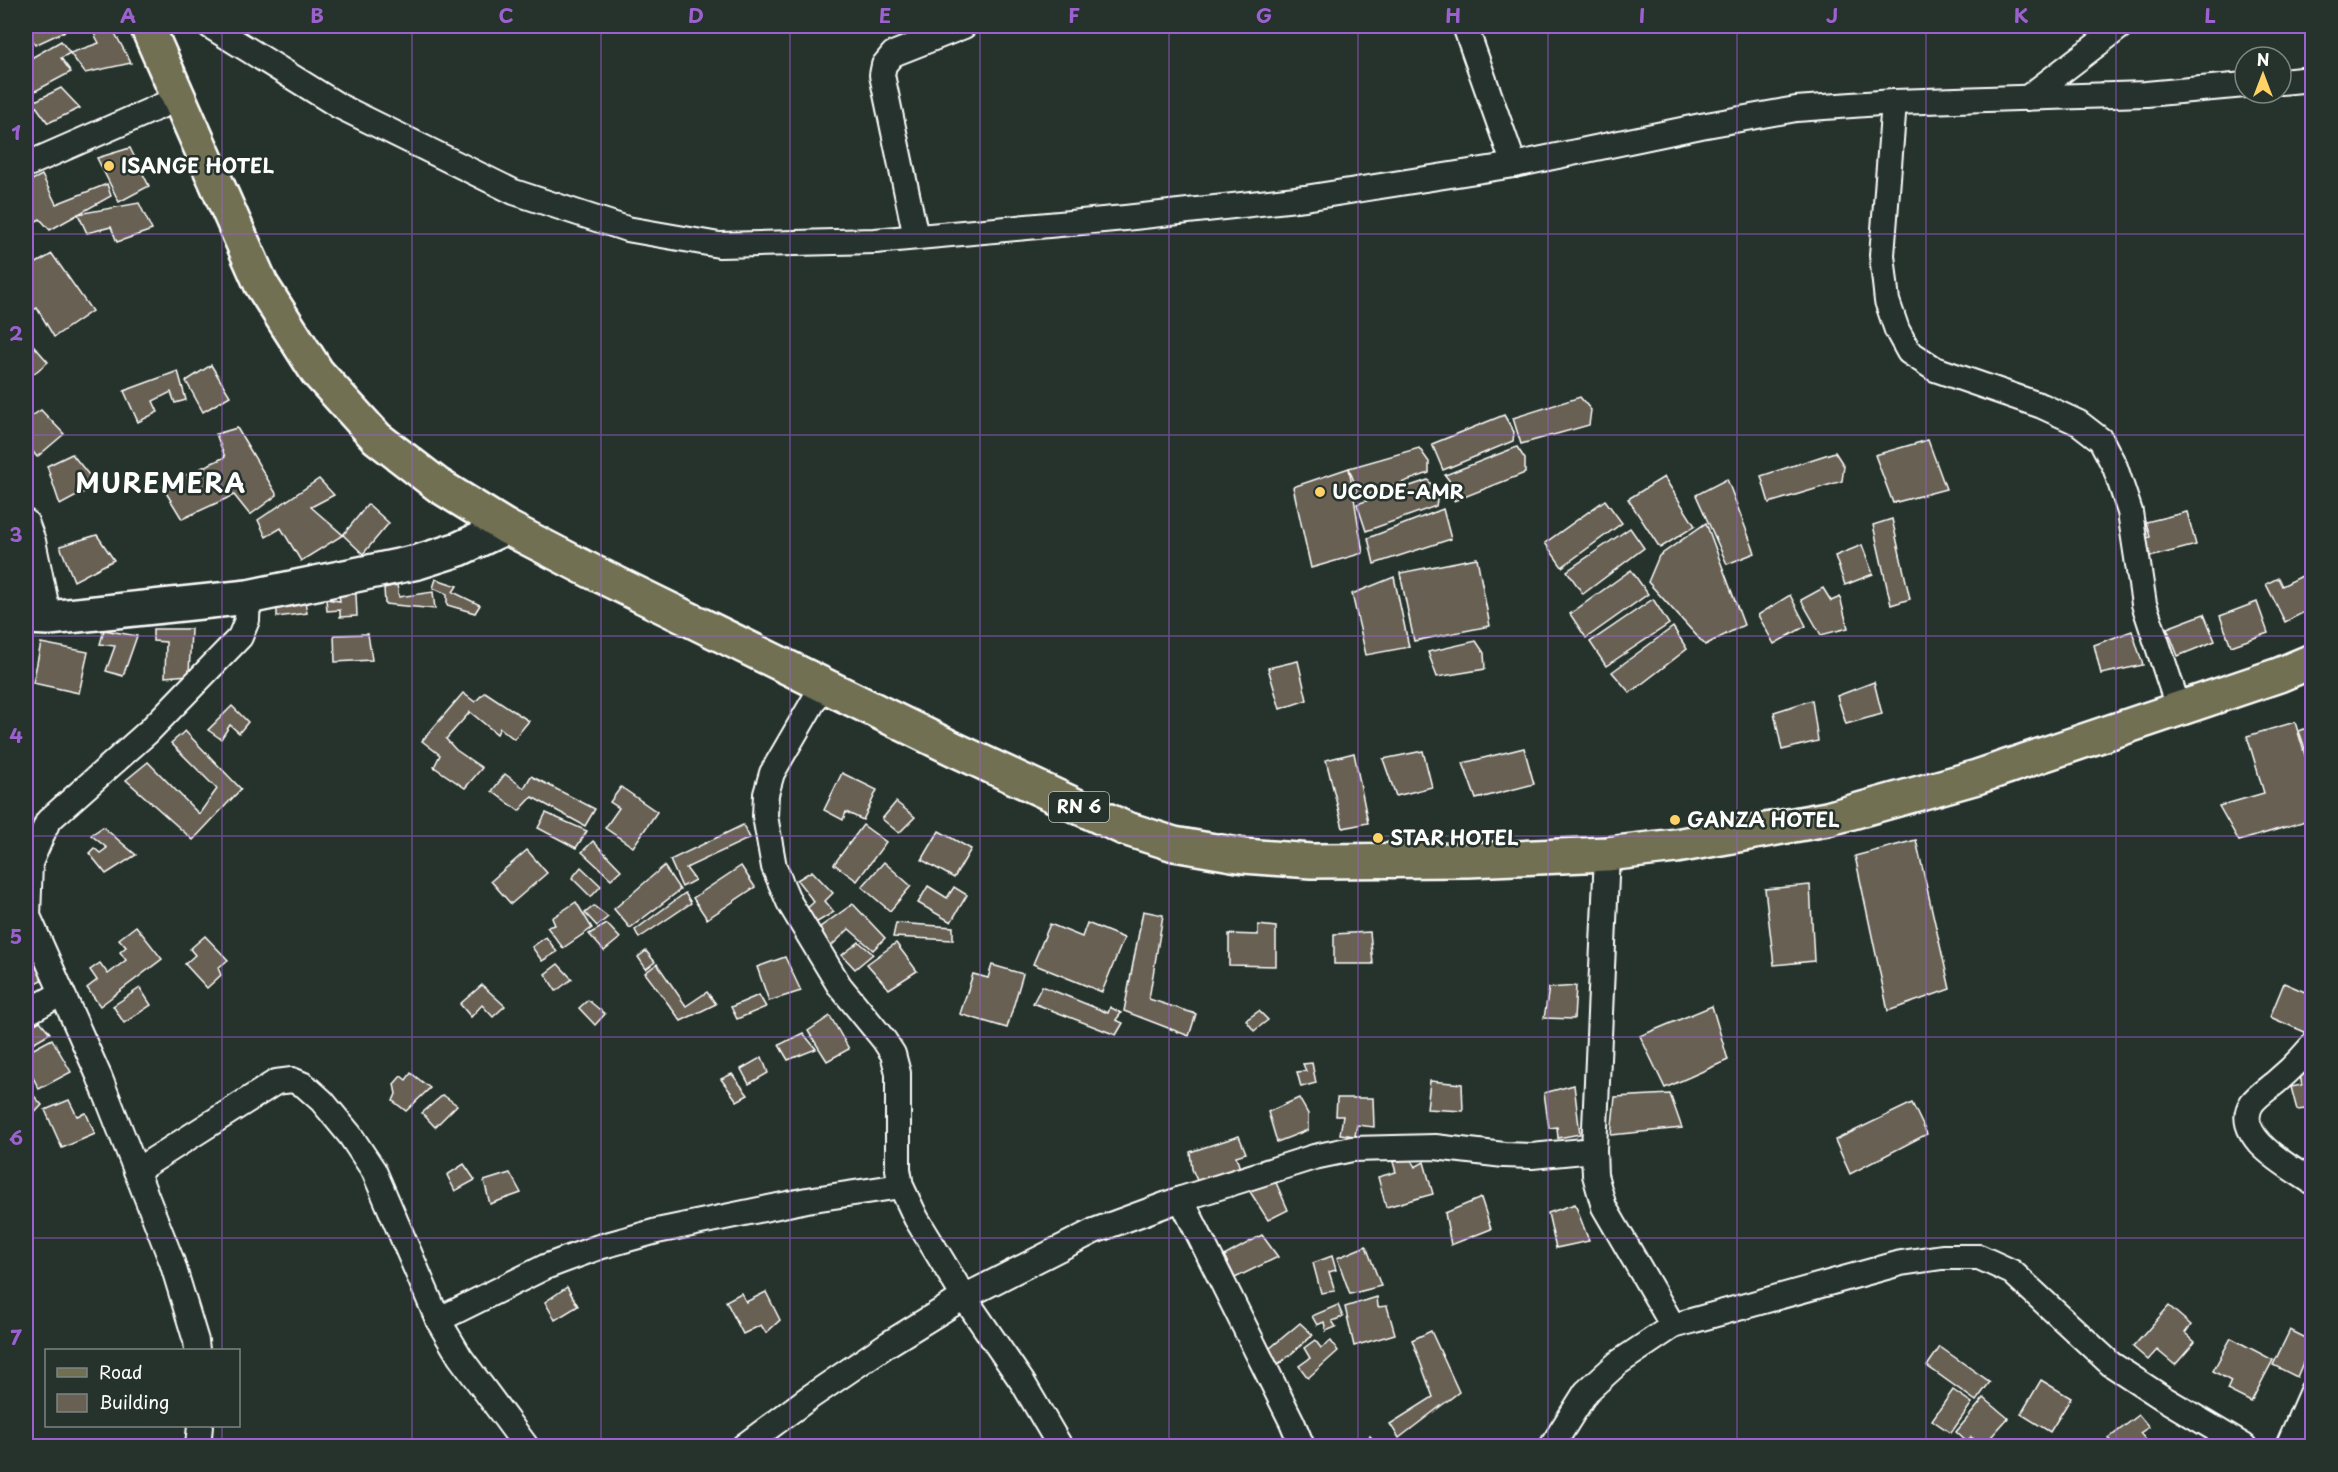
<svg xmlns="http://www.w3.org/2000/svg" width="2338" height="1472" viewBox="0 0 2338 1472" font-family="'Playpen Sans',sans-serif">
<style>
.building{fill:#686052;stroke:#fff;stroke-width:1.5}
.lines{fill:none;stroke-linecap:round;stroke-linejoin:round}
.street-casing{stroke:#fff;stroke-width:28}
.secondary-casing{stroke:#fff;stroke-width:38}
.primary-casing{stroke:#fff;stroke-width:38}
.street{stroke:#26332d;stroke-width:24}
.secondary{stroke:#26332d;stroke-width:33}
.primary{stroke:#716f52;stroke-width:33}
.grid{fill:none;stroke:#9c61cf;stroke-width:1.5;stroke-opacity:0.55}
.poi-dot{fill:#ffd166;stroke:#26332d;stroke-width:2}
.labels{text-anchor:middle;stroke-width:5;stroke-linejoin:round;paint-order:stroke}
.shield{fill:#26332d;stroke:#bec2c0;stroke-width:1.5}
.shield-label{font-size:18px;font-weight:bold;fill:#fff}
.poi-label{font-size:20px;font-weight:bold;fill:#fff;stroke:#26332d;text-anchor:start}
.district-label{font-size:26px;font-weight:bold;letter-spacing:1.5px;fill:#fff;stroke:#26332d}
.neatline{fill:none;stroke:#9c61cf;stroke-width:2}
.grid-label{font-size:20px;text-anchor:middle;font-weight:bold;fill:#9c61cf}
</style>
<rect width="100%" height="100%" fill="#26332d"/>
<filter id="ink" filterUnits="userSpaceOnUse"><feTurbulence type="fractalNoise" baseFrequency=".0167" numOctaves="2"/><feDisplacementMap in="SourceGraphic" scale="12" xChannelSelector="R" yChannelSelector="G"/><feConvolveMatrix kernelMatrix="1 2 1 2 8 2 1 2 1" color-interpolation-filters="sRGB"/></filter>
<g filter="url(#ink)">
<g class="building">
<polygon points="26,26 76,26 35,45"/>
<polygon points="90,26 111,26 131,63 85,73 70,53 99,43"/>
<polygon points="61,41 70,53 61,58 71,72 26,96 26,61"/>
<polygon points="61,88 80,108 48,123 33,102"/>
<polygon points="130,148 149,186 119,202 97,158"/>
<polygon points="42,175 56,204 107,184 111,196 50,230 40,219 26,227 26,183"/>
<polygon points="139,203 152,230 117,242 111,227 87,233 78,214"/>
<polygon points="52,254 92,311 54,337 37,308 27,313 26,308 26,269"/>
<polygon points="26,337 48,362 26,380"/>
<polygon points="211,365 230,396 203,412 186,381"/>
<polygon points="178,371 186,400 175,403 171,392 153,401 158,412 138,422 124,391"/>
<polygon points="1580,397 1591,410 1589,425 1521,444 1513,418"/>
<polygon points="41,410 64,434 37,457 26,443 26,420"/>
<polygon points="1504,415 1514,432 1513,441 1443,470 1432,444"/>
<polygon points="237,428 277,495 250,515 234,495 182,519 162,486 225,457 216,434"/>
<polygon points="1928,440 1946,489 1893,503 1875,455"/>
<polygon points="1517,447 1525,459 1525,473 1454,501 1454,487 1445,475"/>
<polygon points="1419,448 1429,462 1429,473 1356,499 1357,490 1349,468"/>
<polygon points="1835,452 1844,466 1842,481 1769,503 1761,476"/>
<polygon points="72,454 97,485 60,505 47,466"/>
<polygon points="1349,468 1363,553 1311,568 1293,487"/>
<polygon points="1664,477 1695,526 1660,548 1628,499"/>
<polygon points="319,479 334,495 311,507 343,535 301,561 281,528 266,537 258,520"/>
<polygon points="1727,479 1755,553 1727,564 1696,495"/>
<polygon points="1428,480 1438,494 1436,506 1366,531 1357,504"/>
<polygon points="1605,500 1622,523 1562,567 1545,543"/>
<polygon points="368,504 389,523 363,554 343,535"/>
<polygon points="1443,509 1451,539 1374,564 1368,538"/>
<polygon points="2187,512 2196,545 2142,559 2137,540 2150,537 2146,522"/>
<polygon points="1892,519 1910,599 1891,605 1873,525"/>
<polygon points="1706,523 1744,625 1705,645 1648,582 1659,556"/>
<polygon points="1630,528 1644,548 1583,594 1567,571"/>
<polygon points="97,535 114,560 74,581 60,546"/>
<polygon points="1862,545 1873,574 1845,585 1835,556"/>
<polygon points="1477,558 1490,626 1414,641 1400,573"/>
<polygon points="1631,570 1648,594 1586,638 1570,614"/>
<polygon points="2304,575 2312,592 2312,608 2285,622 2266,584 2278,578 2282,586"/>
<polygon points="1394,577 1409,647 1366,655 1352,594"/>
<polygon points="436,579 457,586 453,592 480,605 475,613 447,605 447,594 433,588"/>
<polygon points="397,585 399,597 433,592 435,609 385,604 384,588"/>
<polygon points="1823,588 1831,601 1840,597 1848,628 1821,635 1801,600"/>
<polygon points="339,594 356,594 357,616 340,617 340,610 327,611 326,599 340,601"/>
<polygon points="1790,595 1806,626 1774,644 1758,615"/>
<polygon points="1653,599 1669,624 1606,666 1590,642"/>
<polygon points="277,602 305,602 307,613 277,617"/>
<polygon points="2257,602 2268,633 2231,646 2220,616"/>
<polygon points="2204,614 2215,641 2178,656 2167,628"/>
<polygon points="1673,627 1687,649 1630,693 1612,672"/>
<polygon points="153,629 191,629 189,675 165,677 166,642 153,641"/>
<polygon points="104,630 137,636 123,676 106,671 115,646 100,644"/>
<polygon points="2132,631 2143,665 2101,674 2094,645"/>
<polygon points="368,634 372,660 335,662 334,635"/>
<polygon points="1476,641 1484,653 1485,669 1437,677 1428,652"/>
<polygon points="41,643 88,652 79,693 33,683"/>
<polygon points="1298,661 1307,700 1280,709 1268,668"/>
<polygon points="1874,682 1882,714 1846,724 1837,696"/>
<polygon points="485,692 529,721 514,739 500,728 497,734 470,712 446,739 456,750 482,768 465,788 434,767 440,755 422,741 463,693 475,702"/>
<polygon points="1812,700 1818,741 1782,750 1774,712"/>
<polygon points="232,706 248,722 239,733 230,725 221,739 208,730"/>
<polygon points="2295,722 2312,778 2312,819 2239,841 2219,806 2264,793 2247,736"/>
<polygon points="2312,726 2312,763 2310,764 2299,731"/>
<polygon points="185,731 241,789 193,840 126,780 148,762 199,814 217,789 171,743"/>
<polygon points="1524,748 1534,784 1476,799 1463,763"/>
<polygon points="1423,751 1432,787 1396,796 1383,759"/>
<polygon points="1354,753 1368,823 1343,828 1326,760"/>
<polygon points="842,773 877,790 863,820 846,812 843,820 824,810"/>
<polygon points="505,774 524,788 531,776 595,809 585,826 532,797 519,811 492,791"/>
<polygon points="621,787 657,812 633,847 605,828 619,808 610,802"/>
<polygon points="896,802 915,817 899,833 882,819"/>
<polygon points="546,813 587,831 576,848 538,828"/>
<polygon points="743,825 750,838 686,868 695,880 682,887 670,860"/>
<polygon points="863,825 886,842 857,881 834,864"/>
<polygon points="103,827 136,855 106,874 89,853 94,848 100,853 107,848 91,835"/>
<polygon points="939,831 971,849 954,878 922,860"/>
<polygon points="1916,840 1950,989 1888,1011 1855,856"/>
<polygon points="593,841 621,870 611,879 582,852"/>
<polygon points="527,850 547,873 511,904 491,881"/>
<polygon points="884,862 911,886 890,911 862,887"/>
<polygon points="664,866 680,890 630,928 614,909"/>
<polygon points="741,866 755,887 707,919 693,898"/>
<polygon points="581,867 601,886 591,897 572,878"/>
<polygon points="812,871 833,893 825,901 834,912 814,924 804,911 814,902 797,880"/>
<polygon points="1810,885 1814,961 1774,965 1765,889"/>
<polygon points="928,886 947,898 954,887 967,895 951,922 918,903"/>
<polygon points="685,893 691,903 639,938 635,930"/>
<polygon points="576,902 592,928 563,948 547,927 555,925 552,918"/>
<polygon points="853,904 885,938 873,950 849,929 827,950 813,932"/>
<polygon points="594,906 608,917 597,926 585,913"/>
<polygon points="1143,911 1163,915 1149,999 1196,1014 1189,1036 1124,1011"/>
<polygon points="896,923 953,927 953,940 893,937"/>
<polygon points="1087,923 1124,938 1102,992 1033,964 1050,924 1082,937"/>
<polygon points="607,924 620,938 604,951 589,934"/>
<polygon points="1258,925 1276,927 1276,966 1229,965 1229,934 1258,935"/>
<polygon points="136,926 162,959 100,1006 87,988 97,980 90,970 100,963 108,974 126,960 120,952 126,947 119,939"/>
<polygon points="1370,932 1373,964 1334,964 1334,934"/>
<polygon points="205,936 228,960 218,968 221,975 207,988 185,964 195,955 190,949"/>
<polygon points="546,937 557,952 542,961 532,947"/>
<polygon points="859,942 873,954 855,969 842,955"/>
<polygon points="896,943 917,971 889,989 867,964"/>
<polygon points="28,951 45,978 26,988 26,953"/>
<polygon points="646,951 655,962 646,969 638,957"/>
<polygon points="785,957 801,991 769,1001 757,967"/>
<polygon points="558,964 572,979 556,991 545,974"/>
<polygon points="657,964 686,1006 707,992 716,1004 681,1021 645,973"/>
<polygon points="992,965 1023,974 1007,1028 960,1014 973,974 988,978"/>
<polygon points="2284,983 2312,995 2312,1021 2307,1033 2270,1017"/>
<polygon points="482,985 505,1006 493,1017 482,1005 471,1017 460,1004"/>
<polygon points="1042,986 1108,1013 1110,1007 1121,1013 1116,1020 1123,1023 1116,1035 1033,1003"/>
<polygon points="1576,986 1574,1019 1544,1018 1549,988"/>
<polygon points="140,988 151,1005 124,1023 113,1006"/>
<polygon points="759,995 766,1007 737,1019 731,1007"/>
<polygon points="588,1000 605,1014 595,1025 579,1008"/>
<polygon points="1712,1006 1728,1060 1665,1088 1640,1036"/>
<polygon points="1259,1011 1268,1020 1254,1031 1246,1020"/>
<polygon points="830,1016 849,1049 827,1061 808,1031"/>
<polygon points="40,1021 50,1033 26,1047 26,1029"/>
<polygon points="803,1033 816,1049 788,1060 779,1045"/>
<polygon points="52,1039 71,1072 39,1089 26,1064 26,1053"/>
<polygon points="762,1057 768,1073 749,1084 741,1069"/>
<polygon points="1312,1063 1316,1083 1301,1087 1297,1072 1306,1071 1303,1064"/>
<polygon points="2312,1072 2312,1114 2307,1115 2306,1109 2297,1110 2291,1087 2302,1085 2300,1075"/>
<polygon points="411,1073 430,1088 406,1111 393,1101 396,1094 394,1084 401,1076 406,1080"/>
<polygon points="732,1074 748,1095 737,1101 721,1079"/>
<polygon points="1430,1081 1462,1084 1463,1111 1427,1109"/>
<polygon points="1574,1085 1580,1134 1558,1138 1557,1127 1549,1128 1544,1093"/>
<polygon points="26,1087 42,1105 26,1122"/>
<polygon points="1670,1094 1682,1128 1611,1135 1615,1097"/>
<polygon points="443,1095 457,1105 435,1127 422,1113"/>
<polygon points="1299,1098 1308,1114 1308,1130 1277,1142 1268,1112"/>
<polygon points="1337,1098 1373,1098 1374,1127 1357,1125 1355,1136 1340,1134 1343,1116 1336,1116"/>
<polygon points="69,1100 77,1116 86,1113 95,1134 62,1148 45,1110"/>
<polygon points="1912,1103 1927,1134 1850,1174 1835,1140"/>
<polygon points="1239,1136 1246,1153 1236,1156 1241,1172 1199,1185 1192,1169 1190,1152"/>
<polygon points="1410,1158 1415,1167 1424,1162 1433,1194 1386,1207 1378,1177 1396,1172 1393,1162"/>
<polygon points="464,1164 475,1180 455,1191 447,1175"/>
<polygon points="510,1173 521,1193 490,1204 484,1181"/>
<polygon points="1274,1178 1288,1210 1268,1220 1249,1190"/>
<polygon points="1481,1198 1491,1229 1451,1245 1445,1213"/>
<polygon points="1575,1204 1589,1241 1556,1248 1548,1213"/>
<polygon points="1262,1235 1278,1257 1235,1278 1224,1256"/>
<polygon points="1366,1246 1381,1286 1350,1294 1337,1258"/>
<polygon points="1332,1256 1336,1270 1329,1272 1335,1291 1321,1293 1313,1263"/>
<polygon points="567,1287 578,1306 555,1320 545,1302"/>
<polygon points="766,1292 780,1320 766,1333 761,1325 743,1334 726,1301 741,1293 746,1302"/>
<polygon points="1377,1297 1378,1307 1387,1306 1395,1334 1354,1346 1345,1307"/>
<polygon points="1338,1305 1343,1317 1332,1321 1336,1327 1326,1331 1324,1322 1317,1325 1312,1316"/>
<polygon points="2169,1306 2191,1325 2185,1333 2195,1342 2175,1365 2157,1350 2148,1360 2133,1347"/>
<polygon points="1300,1323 1313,1335 1278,1365 1269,1349"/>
<polygon points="2290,1330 2312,1341 2297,1377 2273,1365"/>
<polygon points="1431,1331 1459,1392 1399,1438 1390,1424 1433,1397 1412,1340"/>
<polygon points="2231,1338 2273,1360 2251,1402 2227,1390 2231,1381 2213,1371"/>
<polygon points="1315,1340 1321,1348 1331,1341 1338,1351 1308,1378 1299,1366 1310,1358 1304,1348"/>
<polygon points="1940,1347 1990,1382 1976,1401 1927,1366"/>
<polygon points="2041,1380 2071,1398 2050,1432 2021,1414"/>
<polygon points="1953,1390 1972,1403 1951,1433 1932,1420"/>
<polygon points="1984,1398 2008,1418 1983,1446 1971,1437 1967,1442 1956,1432"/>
<polygon points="2139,1415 2149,1427 2140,1433 2151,1446 2115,1446 2109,1438"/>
<polygon points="1370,1436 1378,1446 1357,1446"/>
</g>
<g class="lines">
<g class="street-casing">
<g id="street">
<polyline points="210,26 339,106 514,192 627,229 719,245 875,241 1125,218 1305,198 1514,165 1701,126 1796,109 1894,102 2146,94 2245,85"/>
<polyline points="1465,26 1514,165"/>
<polyline points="2281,82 2312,79"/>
<polyline points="2027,98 2121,26"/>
<polyline points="1894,102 1882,255 1887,301 1897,330 1909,352 1935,369 2042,406 2079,423 2101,440 2115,467 2130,512 2144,604 2179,710"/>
<polyline points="26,165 179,98"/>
<polyline points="916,237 882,75 884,65 893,54 964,26"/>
<polyline points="26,522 33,541 49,618"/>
<polyline points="823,685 772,773 766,794 765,816 774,867 789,902 839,985 884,1040 893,1054 898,1073 898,1169 901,1186 916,1218 964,1297 1023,1383 1060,1446"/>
<polyline points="1607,854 1594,1150 1595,1175 1604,1207 1673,1326 1901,1263 1942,1257 1979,1257 2012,1272 2111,1364 2163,1398 2244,1446"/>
<polyline points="26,1013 62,993"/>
<path d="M2312,1046C2301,1059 2289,1071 2276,1082C2269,1088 2258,1095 2252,1103C2230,1136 2292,1168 2312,1182"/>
<polyline points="136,1171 276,1082 292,1080 304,1085 322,1101 350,1135 374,1171 438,1320 460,1357 526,1446"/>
<polyline points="1181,1199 1292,1422 1302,1446"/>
<polyline points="438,1320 545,1267 599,1247 657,1231 807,1200 901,1186"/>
<polyline points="197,1350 196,1341 172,1262 99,1076 28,916 30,863 48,821 148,732 240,637 247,620 248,597"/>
<polyline points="198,1446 200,1426"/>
<polyline points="744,1446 810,1397 888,1344 964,1297 1094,1231 1181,1199 1314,1157 1352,1149 1435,1147 1504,1155 1532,1156 1594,1150"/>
<polyline points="1552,1446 1586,1392 1618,1363 1673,1326"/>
<polyline points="2288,1446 2312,1391"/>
</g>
</g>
<g class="secondary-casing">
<polyline id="secondary" points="26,617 49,618 248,597 418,562 459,549 506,527"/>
</g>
<g class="primary-casing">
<polyline id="primary" points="147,26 261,284 317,372 377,438 438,485 506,527 591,571 954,749 1124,828 1174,844 1244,856 1311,861 1468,860 1607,854 1676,846 1827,819 1977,777 2279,675 2312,661"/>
</g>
<use href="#street" class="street"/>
<use href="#secondary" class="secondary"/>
<use href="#primary" class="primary"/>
</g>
</g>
<path class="grid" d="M222,26V1350M412,26V1446M601,26V1446M790,26V1446M980,26V1446M1169,26V1446M1358,26V1446M1548,26V1446M1737,26V1446M1926,26V1446M2116,26V1446M26,234H2312M26,435H2312M26,636H2312M26,836H2312M26,1037H2312M26,1238H2312M222,1426V1446"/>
<g class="poi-dot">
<circle cx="109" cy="166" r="6"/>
<circle cx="1320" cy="492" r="6"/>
<circle cx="1675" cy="820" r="6"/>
<circle cx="1378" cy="838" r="6"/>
</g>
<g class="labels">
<rect class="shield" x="1049" y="792" width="60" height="30" rx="4.5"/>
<g class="shield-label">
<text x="1079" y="813">RN 6</text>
</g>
<g class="poi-label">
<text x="121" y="173">ISANGE HOTEL</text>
<text x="1332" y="499">UCODE-AMR</text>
<text x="1687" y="827">GANZA HOTEL</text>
<text x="1390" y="845">STAR HOTEL</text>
</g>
<g class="district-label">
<text x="161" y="493">MUREMERA</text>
</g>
</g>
<rect width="2338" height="1472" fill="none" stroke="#26332d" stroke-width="66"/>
<rect x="45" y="1349" width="195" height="78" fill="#26332d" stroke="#7d8581" stroke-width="1.5"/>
<rect x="57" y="1368" width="30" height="9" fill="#716f52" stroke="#7d8581" stroke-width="1.5"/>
<text x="99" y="1379" font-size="18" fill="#ffffff">Road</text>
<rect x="57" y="1394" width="30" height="18" fill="#686052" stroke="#7d8581" stroke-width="1.5"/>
<text x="99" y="1409" font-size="18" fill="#ffffff">Building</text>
<g transform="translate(2263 75)"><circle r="28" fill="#26332d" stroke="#7d8581" stroke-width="1.5"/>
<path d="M0-4.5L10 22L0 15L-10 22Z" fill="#ffd166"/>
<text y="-9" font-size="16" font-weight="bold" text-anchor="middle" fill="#ffffff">N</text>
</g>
<rect x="33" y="33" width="2272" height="1406" class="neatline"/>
<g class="grid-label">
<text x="128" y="23">A</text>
<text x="317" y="23">B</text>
<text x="506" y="23">C</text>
<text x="696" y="23">D</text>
<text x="885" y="23">E</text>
<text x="1074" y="23">F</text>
<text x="1264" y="23">G</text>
<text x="1453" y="23">H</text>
<text x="1642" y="23">I</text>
<text x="1832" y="23">J</text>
<text x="2021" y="23">K</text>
<text x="2210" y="23">L</text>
<text x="16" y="140">1</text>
<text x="16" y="341">2</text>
<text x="16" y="542">3</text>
<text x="16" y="743">4</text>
<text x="16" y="944">5</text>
<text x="16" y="1145">6</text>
<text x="16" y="1345">7</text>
</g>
</svg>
